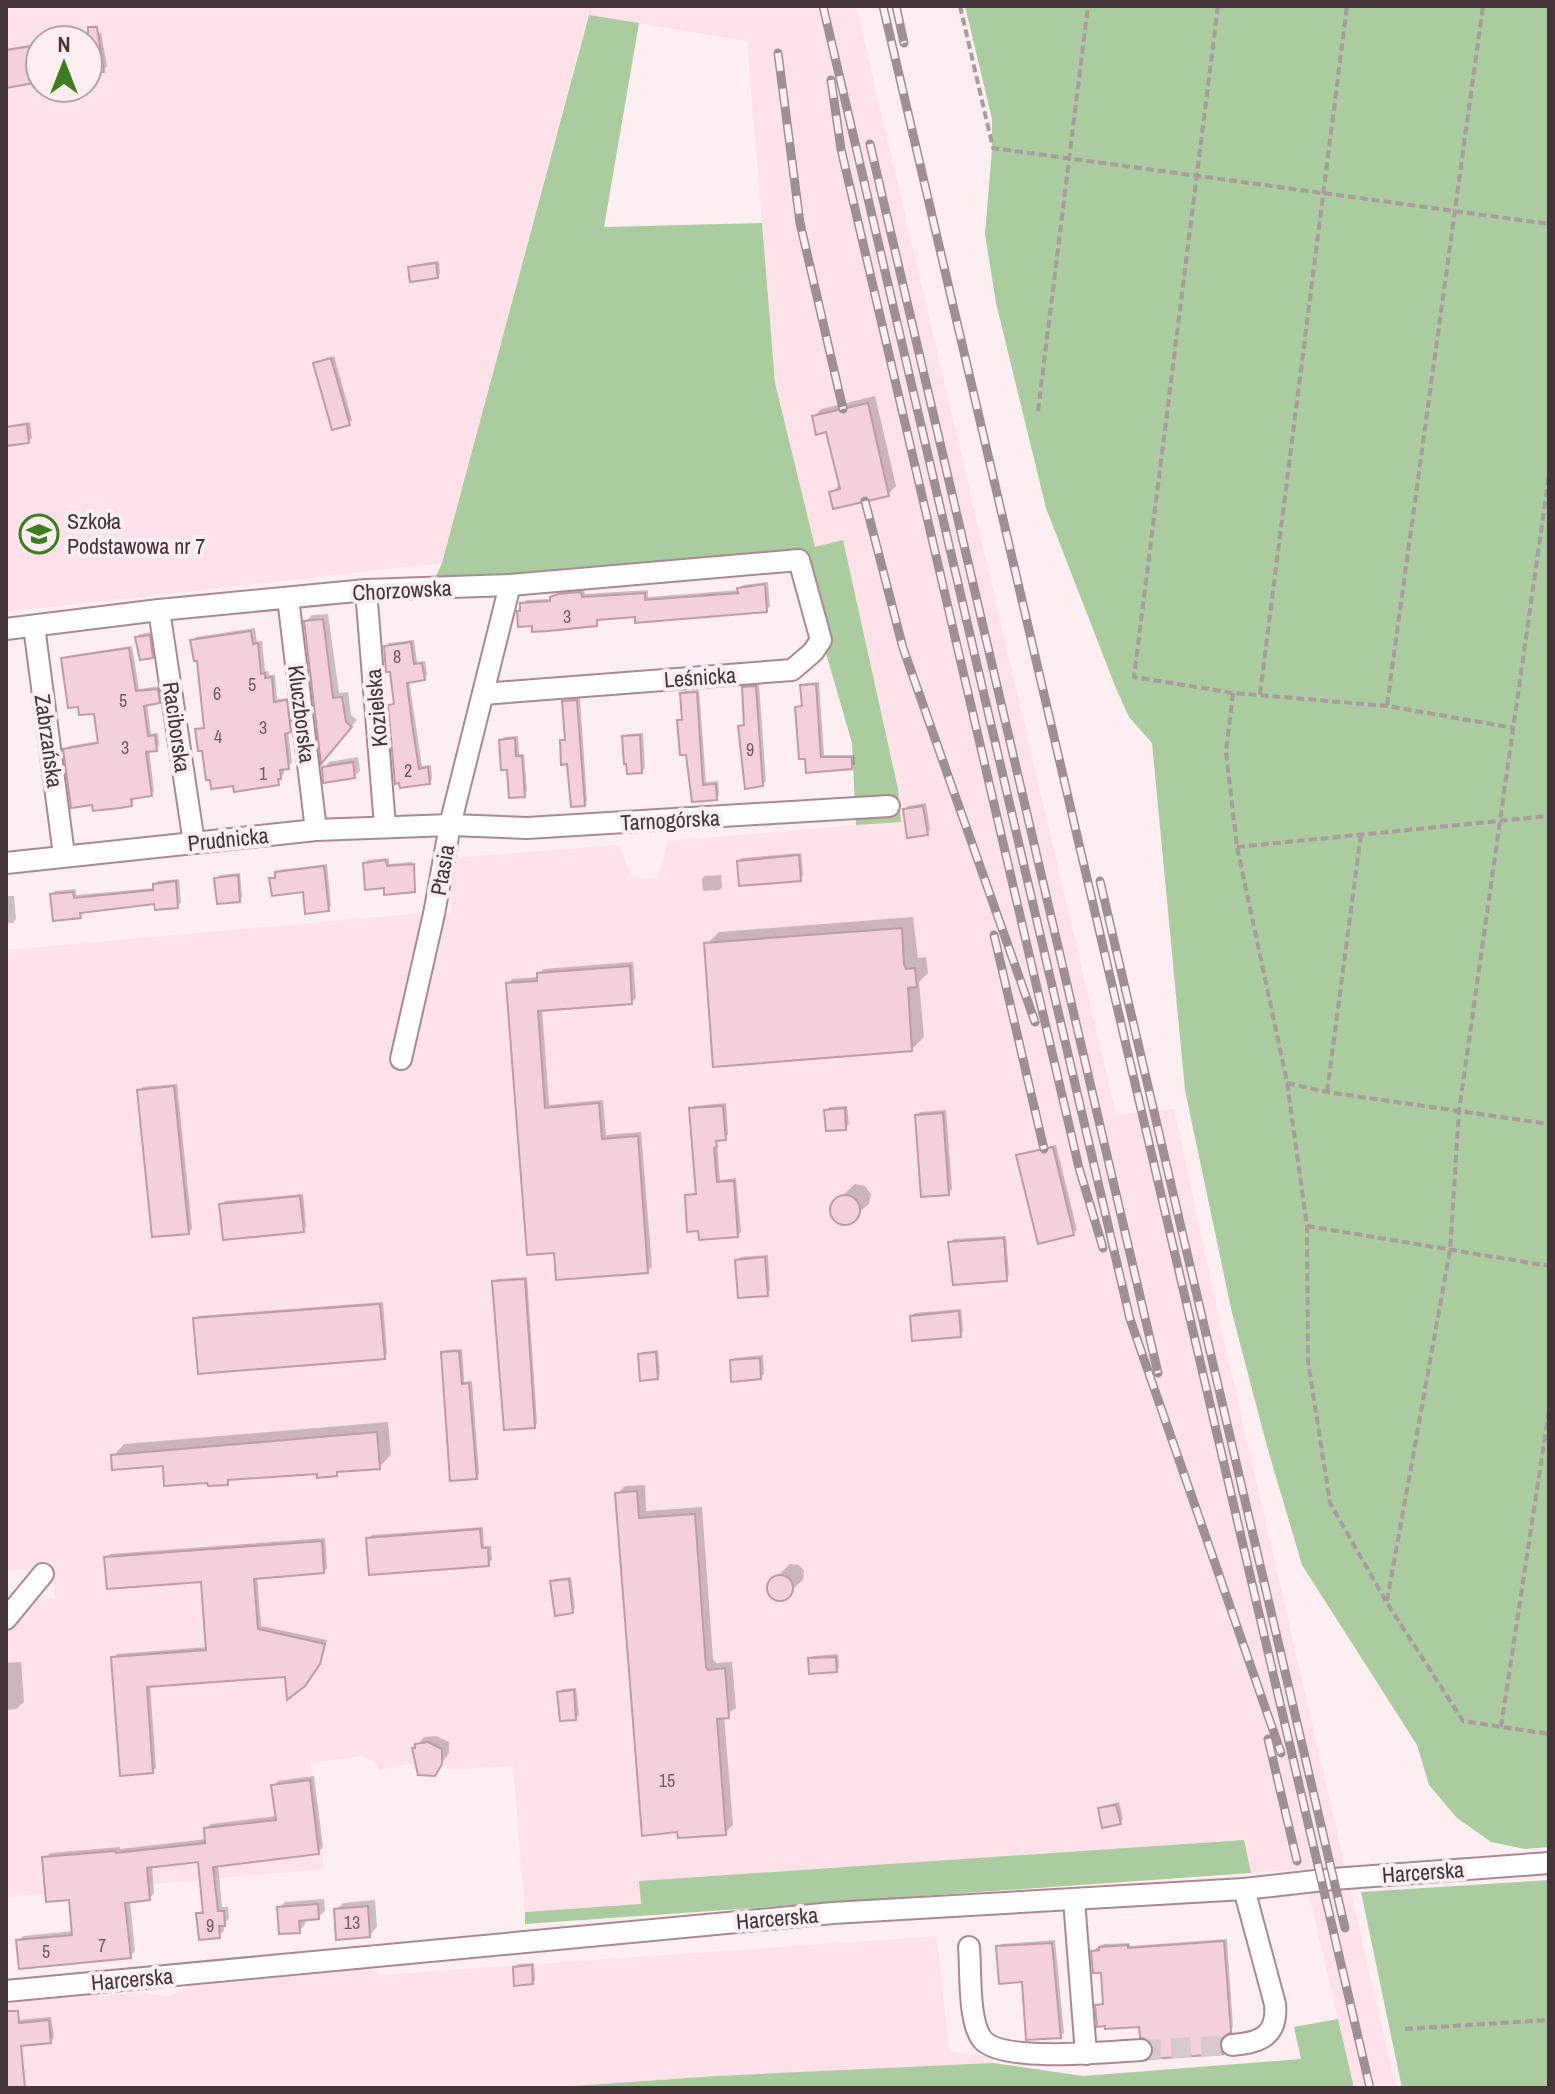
<svg xmlns="http://www.w3.org/2000/svg" width="1555" height="2094" viewBox="0 0 1555 2094" font-family="'Archivo Narrow',sans-serif">
<style>
.built{fill:#fee2ea;fill-rule:evenodd}
.green{fill:#aacc9e}
.shadow{fill:#0003}
.building{fill:#f4d0db;stroke:#be9ba5;stroke-width:2}
.lines{fill:none;stroke-linecap:round;stroke-linejoin:round}
.minor-tunnel{stroke:#d8c9cd;stroke-width:20;stroke-dasharray:20 10;stroke-linecap:butt}
.minor-casing{stroke:#ab8993;stroke-width:24}
.path{stroke:#aa9b9f;stroke-width:4;stroke-dasharray:8 4;stroke-linecap:butt}
.minor{stroke:#fff;stroke-width:20}
.rail-casing{stroke:#9d8f93;stroke-width:9}
.rail{stroke:#fdeef2;stroke-width:6;stroke-dasharray:18;stroke-linecap:butt}
.labels{text-anchor:middle;stroke-width:8;stroke-linejoin:round;paint-order:stroke}
.number-label{font-size:18px;fill:#6f5c62}
.poi-label{font-size:22px;fill:#433539;stroke:#fdeef2;text-anchor:start}
.street-label{font-size:22px;fill:#433539;stroke:#fdeef2}
</style>
<rect width="100%" height="100%" fill="#fdeef2"/>
<g class="built">
<path d="M6,6H856L1116,1115L1174,1109L1223,1337L1396,2088H1354L1303,1869L1251,1873L1243,1840L639,1882L641,1904L525,1912L513,1766L457,1769L408,1764L379,1770L374,1762L362,1756L311,1763L324,1869L6,1897V1631L32,1599L55,1598L54,1583L43,1574L29,1569L6,1571V950L422,913L451,915V858L618,845L633,878H657L668,841L901,821L898,789L843,541L815,547L775,383L747,41L588,15L442,563L6,612ZM40,40H88V88H40Z"/>
<polygon points="937,1936 949,2051 992,2057 993,2063 716,2076 545,2088 6,2088 6,1991 99,1982 100,1996 142,1992 167,1997 192,1986 370,1968 379,1975"/>
</g>
<g class="green">
<polygon points="965,6 1549,6 1549,1847 1525,1849 1491,1842 1457,1818 1429,1785 1417,1745 1302,1565 1268,1450 1232,1313 1185,1090 1152,743 1129,717 1115,686 1046,508 996,303 985,234 992,149 992,119"/>
<polygon points="589,15 639,23 604,227 762,223 775,383 815,547 843,540 898,789 901,822 856,825 852,743 799,560 431,588 442,563"/>
<polygon points="1244,1840 1251,1873 525,1924 525,1912 641,1904 639,1881"/>
<polygon points="1549,1880 1549,2088 1402,2088 1361,1892"/>
<polygon points="1338,2019 1354,2088 545,2088 716,2076 993,2063 1083,2076 1301,2059 1294,2027"/>
</g>
<g class="shadow">
<polygon points="101,33 107,66 103,70 88,72 88,40 60,40"/>
<polygon points="40,43 40,80 6,86 6,49"/>
<polygon points="439,261 440,273 437,276 410,268 413,265"/>
<polygon points="334,356 352,420 349,423 315,364"/>
<polygon points="875,396 896,486 888,494 832,492 839,485 828,430 814,416 821,409"/>
<polygon points="30,422 32,438 28,441 6,444 6,426"/>
<polygon points="768,582 770,606 766,610 637,615 600,618 596,624 533,624 519,612 526,600 551,599 563,591 584,589 585,594 648,590 648,597 740,590 743,585"/>
<polygon points="328,614 339,693 348,692 351,715 357,720 327,755 306,621 312,615"/>
<polygon points="255,628 257,642 262,641 265,671 268,671 269,675 275,675 277,699 291,698 294,727 288,731 292,763 283,767 284,773 278,783 235,784 204,748 197,730 206,725 199,659 193,641 196,637"/>
<polygon points="152,632 155,653 152,656 137,637 140,634"/>
<polygon points="414,640 417,662 425,661 427,675 424,678 409,680 422,766 431,765 432,779 429,782 401,786 390,705 396,702 386,646 389,643"/>
<polygon points="132,646 139,689 160,686 162,698 159,701 147,703 151,734 158,733 159,746 149,750 154,791 151,794 133,796 134,800 131,804 65,749 69,746 99,741 95,711 63,659 67,656"/>
<polygon points="819,682 824,755 854,755 855,764 851,767 808,771 797,707 804,704 803,686 806,683"/>
<polygon points="747,684 759,684 766,781 762,784 740,727 746,723 744,688"/>
<polygon points="699,690 706,782 718,781 719,795 716,798 693,800 687,753 679,721 682,718 682,694 685,691"/>
<polygon points="580,698 587,801 584,804 562,741 565,737 564,702 568,699"/>
<polygon points="643,733 645,768 642,771 624,737 628,734"/>
<polygon points="518,736 519,754 524,754 527,791 524,795 509,768 501,740 504,737"/>
<polygon points="358,757 360,771 354,776 324,768 329,762"/>
<polygon points="926,803 930,830 927,833 905,810 908,806"/>
<polygon points="801,853 803,876 800,879 739,861 742,858"/>
<polygon points="389,858 389,864 412,862 413,890 385,886 365,863 368,860"/>
<polygon points="327,864 331,906 328,909 305,890 271,879 280,870"/>
<polygon points="240,873 242,897 239,900 216,878 220,875"/>
<polygon points="721,875 722,887 719,890 703,891 702,879 705,876"/>
<polygon points="179,879 181,903 177,906 156,902 83,911 80,916 52,894 55,891 76,889 76,895 155,888 158,881"/>
<polygon points="6,896 14,896 16,919 13,923 6,923"/>
<polygon points="913,917 918,958 926,957 928,973 919,982 924,1037 912,1049 707,944 719,932"/>
<polygon points="633,962 636,998 632,1002 542,1008 549,1105 603,1100 606,1135 641,1132 652,1267 647,1271 556,1251 508,984 512,979 539,977 543,969"/>
<polygon points="177,1084 192,1229 188,1232 139,1090 143,1087"/>
<polygon points="726,1103 728,1135 719,1138 717,1144 720,1180 736,1178 741,1232 737,1236 687,1196 697,1192 691,1109 694,1106"/>
<polygon points="847,1106 849,1124 845,1128 826,1110 830,1107"/>
<polygon points="946,1110 952,1189 948,1193 917,1116 920,1112"/>
<polygon points="1056,1145 1077,1230 1073,1233 1019,1156 1022,1153"/>
<polygon points="855,1184 865,1186 871,1194 869,1204 847,1222 838,1221 832,1212 834,1203"/>
<polygon points="303,1194 306,1227 303,1230 222,1205 225,1201"/>
<polygon points="1006,1236 1009,1275 1006,1279 950,1243 954,1239"/>
<polygon points="768,1255 770,1290 767,1294 737,1260 741,1257"/>
<polygon points="527,1277 537,1423 534,1426 494,1282 498,1279"/>
<polygon points="383,1302 387,1354 384,1357 195,1319 199,1316"/>
<polygon points="961,1309 963,1332 960,1335 912,1316 915,1313"/>
<polygon points="462,1349 464,1382 472,1381 479,1474 476,1477 443,1353 446,1350"/>
<polygon points="658,1350 660,1374 657,1377 640,1355 643,1352"/>
<polygon points="763,1355 764,1374 760,1377 732,1361 735,1358"/>
<polygon points="388,1422 391,1455 379,1467 341,1470 336,1474 318,1471 232,1478 227,1483 165,1463 113,1456 124,1444"/>
<polygon points="645,1485 646,1511 702,1507 713,1659 716,1663 732,1662 736,1708 724,1716 733,1825 725,1833 617,1494 625,1486"/>
<polygon points="483,1527 484,1546 491,1546 492,1560 488,1564 368,1539 372,1535"/>
<polygon points="325,1538 327,1568 324,1572 257,1576 261,1626 327,1640 316,1670 288,1696 287,1675 150,1685 156,1768 152,1771 114,1658 117,1654 208,1647 203,1580 106,1558 110,1554"/>
<polygon points="790,1564 799,1565 804,1571 803,1580 783,1598 775,1597 770,1591 771,1582"/>
<polygon points="571,1577 575,1608 572,1611 552,1582 555,1579"/>
<polygon points="838,1654 839,1667 836,1670 810,1659 813,1656"/>
<polygon points="21,1662 24,1702 16,1709 6,1710 6,1663"/>
<polygon points="576,1688 579,1715 576,1718 559,1692 562,1689"/>
<polygon points="436,1736 449,1742 449,1753 434,1774 414,1749 424,1737"/>
<polygon points="314,1776 323,1847 318,1852 218,1864 222,1907 228,1907 229,1919 223,1924 224,1931 219,1936 198,1914 204,1908 200,1860 152,1866 154,1893 149,1899 130,1900 135,1951 130,1956 18,1941 23,1936 74,1931 71,1898 45,1858 50,1853 120,1847 120,1849 207,1839 206,1829 211,1824 277,1816 273,1786 278,1781"/>
<polygon points="1119,1802 1123,1819 1120,1822 1100,1809 1103,1806"/>
<polygon points="324,1899 325,1911 318,1917 305,1918 305,1924 299,1931 279,1908 285,1902"/>
<polygon points="375,1900 377,1927 370,1935 336,1910 343,1903"/>
<polygon points="1227,1939 1233,2027 1222,2036 1222,2043 1225,2049 1222,2052 1153,2057 1156,2050 1154,2042 1141,2025 1097,2005 1105,2002 1103,1970 1093,1952 1096,1948 1104,1944 1130,1943 1130,1946"/>
<polygon points="1055,1940 1064,2033 1060,2036 1024,1980 998,1947 1001,1944"/>
<polygon points="534,1963 535,1979 532,1983 515,1968 518,1964"/>
<polygon points="51,2017 54,2037 50,2041 23,2044 27,2088 22,2036 18,2036 23,2088 6,2088 6,2021"/>
</g>
<g class="building">
<polygon points="88,27 97,27 104,72 88,74"/>
<polygon points="40,45 40,82 6,88 6,50"/>
<polygon points="436,263 438,278 410,282 408,267"/>
<polygon points="331,358 350,425 332,430 313,363"/>
<polygon points="868,403 889,496 833,509 829,492 840,489 826,432 816,435 812,416"/>
<polygon points="27,424 29,443 6,446 6,427"/>
<polygon points="765,584 767,612 635,623 635,617 597,620 597,626 548,631 532,632 532,626 518,627 517,611 520,611 520,603 550,601 550,597 558,594 581,592 582,597 645,593 645,600 738,593 737,588"/>
<polygon points="323,619 333,698 342,697 346,722 352,727 321,764 304,621"/>
<polygon points="251,631 253,644 258,643 261,674 265,673 265,678 272,677 274,702 287,700 291,732 285,734 289,769 280,770 281,779 278,779 279,785 234,792 233,786 211,789 210,780 206,780 202,751 198,751 195,729 204,728 197,661 194,661 190,640"/>
<polygon points="150,635 153,658 140,660 135,637"/>
<polygon points="411,642 414,664 422,663 425,680 407,683 413,730 419,769 428,767 430,784 400,788 399,783 395,784 388,705 394,704 390,672 386,672 384,646"/>
<polygon points="129,648 136,691 158,689 160,703 144,706 148,736 155,735 157,751 146,752 152,796 131,799 132,806 120,808 93,811 92,805 71,808 63,749 98,743 94,714 79,715 78,707 68,708 61,658"/>
<polygon points="816,684 821,757 852,757 852,769 806,773 805,759 799,759 795,707 802,706 800,685"/>
<polygon points="756,686 763,786 745,789 738,726 744,725 742,687"/>
<polygon points="697,692 703,785 716,784 717,800 692,802 686,755 680,755 677,720 682,720 680,693"/>
<polygon points="577,700 585,806 571,807 567,764 561,765 560,740 565,740 562,701"/>
<polygon points="640,735 642,773 627,774 626,764 624,764 622,736"/>
<polygon points="515,738 516,756 522,756 525,797 509,798 507,770 501,770 499,740"/>
<polygon points="353,762 355,778 323,783 322,767"/>
<polygon points="923,806 928,835 907,838 903,809"/>
<polygon points="799,855 801,881 739,886 737,861"/>
<polygon points="386,860 387,866 414,864 415,892 384,895 384,888 365,890 363,863"/>
<polygon points="324,866 329,911 305,914 303,892 272,896 269,878 275,878 275,872"/>
<polygon points="238,875 240,902 217,904 214,878"/>
<polygon points="176,881 178,908 155,910 154,904 80,913 81,918 53,921 50,894 73,892 74,898 153,890 153,884"/>
<polygon points="902,928 904,964 906,969 915,968 917,987 908,988 912,1051 713,1067 704,943"/>
<polygon points="630,966 632,1004 538,1011 545,1108 599,1103 602,1139 638,1136 648,1273 556,1280 554,1253 527,1255 506,983 537,981 537,973"/>
<polygon points="174,1086 189,1234 152,1237 137,1090"/>
<polygon points="723,1106 726,1140 716,1141 717,1147 714,1148 717,1182 734,1181 738,1237 699,1240 698,1231 687,1232 685,1195 696,1194 689,1108"/>
<polygon points="845,1108 846,1130 826,1131 824,1110"/>
<polygon points="943,1113 949,1195 921,1197 915,1115"/>
<polygon points="1053,1147 1074,1235 1038,1244 1016,1155"/>
<circle cx="845" cy="1210" r="15"/>
<polygon points="300,1196 304,1232 223,1240 219,1204"/>
<polygon points="1004,1238 1007,1281 953,1285 948,1242"/>
<polygon points="765,1257 768,1296 738,1298 735,1260"/>
<polygon points="525,1279 535,1428 504,1430 492,1281"/>
<polygon points="380,1304 385,1359 198,1374 193,1318"/>
<polygon points="959,1311 961,1337 912,1341 910,1316"/>
<polygon points="459,1351 462,1384 469,1383 477,1479 450,1481 441,1352"/>
<polygon points="656,1352 658,1379 640,1381 638,1354"/>
<polygon points="760,1358 761,1379 731,1382 730,1360"/>
<polygon points="377,1432 380,1469 337,1472 337,1476 317,1478 317,1474 228,1480 228,1485 208,1486 207,1483 164,1486 163,1466 112,1470 111,1455"/>
<polygon points="637,1491 639,1518 695,1514 706,1667 708,1670 725,1668 729,1718 717,1719 726,1835 678,1838 677,1832 642,1836 615,1493"/>
<polygon points="480,1529 482,1548 488,1548 489,1566 369,1575 366,1538"/>
<polygon points="322,1541 324,1573 254,1579 258,1629 325,1644 320,1664 305,1686 287,1700 285,1677 147,1687 153,1773 120,1776 111,1657 206,1650 201,1582 107,1589 104,1557"/>
<circle cx="780" cy="1588" r="13"/>
<polygon points="569,1579 573,1613 555,1616 550,1581"/>
<polygon points="836,1657 837,1672 809,1674 808,1658"/>
<polygon points="574,1690 576,1720 560,1721 557,1692"/>
<polygon points="428,1742 442,1749 442,1764 435,1776 418,1775 412,1748 415,1748 415,1744"/>
<polygon points="310,1780 319,1854 213,1867 218,1911 224,1911 225,1926 219,1926 220,1938 199,1940 196,1913 203,1913 198,1862 147,1868 150,1900 125,1903 131,1958 19,1969 16,1940 72,1935 69,1900 46,1902 42,1857 115,1851 116,1853 205,1843 204,1828 276,1820 271,1785"/>
<polygon points="1116,1805 1121,1824 1102,1828 1098,1808"/>
<polygon points="318,1904 319,1919 299,1921 300,1933 279,1934 277,1907"/>
<polygon points="368,1906 370,1937 336,1940 334,1909"/>
<polygon points="1224,1941 1231,2032 1220,2040 1219,2047 1223,2054 1150,2059 1154,2050 1152,2043 1140,2037 1139,2027 1105,2029 1105,2026 1097,2027 1095,2005 1103,2004 1101,1973 1093,1973 1091,1951 1099,1950 1099,1947 1128,1945 1128,1948"/>
<polygon points="1052,1943 1061,2038 1026,2040 1022,1982 999,1984 996,1946"/>
<polygon points="532,1965 533,1984 514,1986 513,1967"/>
<polygon points="6,2011 18,2011 19,2023 49,2020 51,2043 21,2046 25,2088 6,2088"/>
</g>
<g class="lines">
<polyline class="minor-tunnel" points="1141,2050 1232,2045"/>
<g class="minor-casing">
<g id="minor">
<polyline points="366,590 385,826"/>
<polyline points="288,598 316,830"/>
<polyline points="159,610 194,843"/>
<polyline points="34,626 64,855"/>
<polyline points="6,629 159,610 366,590 510,585 799,560 821,640 813,652 792,670 483,694"/>
<polyline points="6,863 316,830 450,825 527,828 889,806"/>
<polyline points="401,1059 434,914 450,825 510,585"/>
<polyline points="6,1619 43,1574"/>
<polyline points="1074,1900 1086,2054"/>
<path d="M969,1947C971,1970 968,2021 982,2039C1000,2063 1110,2052 1141,2050"/>
<polyline points="6,1991 833,1913 1244,1889 1333,1879 1549,1863"/>
<path d="M1232,2045C1260,2043 1278,2036 1275,2004L1244,1889"/>
</g>
</g>
<g class="path">
<polyline points="960,6 993,148 1549,224"/>
<polyline points="1218,6 1134,677 1233,693 1387,706 1514,728"/>
<polyline points="1038,411 1088,6"/>
<polyline points="1233,693 1226,752 1237,847 1287,1082 1307,1226 1308,1361 1330,1503 1387,1603 1463,1721 1549,1734"/>
<polyline points="1260,694 1347,6"/>
<polyline points="1387,705 1483,6"/>
<polyline points="1237,847 1549,816"/>
<polyline points="1287,1083 1327,1092 1549,1124"/>
<polyline points="1327,1092 1361,834"/>
<polyline points="1307,1226 1549,1266"/>
<polyline points="1387,1601 1450,1250 1459,1111 1549,475"/>
<polyline points="1501,1727 1549,1410"/>
<polyline points="1405,2029 1549,2020"/>
</g>
<use href="#minor" class="minor"/>
<g class="rail-casing">
<g id="rail">
<polyline points="823,6 1130,1319 1281,1753"/>
<polyline points="883,6 1370,2088"/>
<polyline points="896,6 904,43"/>
<polyline points="778,53 800,223 843,409"/>
<polyline points="831,80 841,149 1079,1168 1103,1248"/>
<polyline points="870,144 1158,1373"/>
<polyline points="865,501 903,648 1035,1022"/>
<polyline points="1100,881 1345,1928"/>
<polyline points="994,935 1044,1149"/>
<polyline points="1268,1739 1297,1861"/>
</g>
</g>
<use href="#rail" class="rail"/>
</g>
<defs>
<g id="school-ring" transform="scale(2)"><circle r="9.5" fill="#fdeef2" stroke="#3c7d1d" stroke-width="1.5"/><path d="M0-5L7-2L0 1L-7-2ZM-4 1L0 2.5L4 1V4Q0 6-4 4Z" fill="#3c7d1d"/></g>
</defs>
<g fill-rule="evenodd">
<use href="#school-ring" x="39" y="534"/>
</g>
<g class="labels">
<g class="number-label">
<text x="567" y="623">3</text>
<text x="397" y="663">8</text>
<text x="252" y="691">5</text>
<text x="217" y="700">6</text>
<text x="123" y="707">5</text>
<text x="263" y="734">3</text>
<text x="218" y="743">4</text>
<text x="125" y="754">3</text>
<text x="750" y="756">9</text>
<text x="408" y="777">2</text>
<text x="263" y="780">1</text>
<text x="667" y="1787">15</text>
<text x="352" y="1929">13</text>
<text x="210" y="1932">9</text>
<text x="102" y="1952">7</text>
<text x="46" y="1958">5</text>
</g>
<g class="poi-label">
<text x="67" y="529">Szkoła<tspan x="67" dy="25">Podstawowa nr 7</tspan></text>
</g>
<g class="street-label">
<text transform="translate(402 590) rotate(-3)" y="8">Chorzowska</text>
<text transform="translate(700 677) rotate(-4)" y="8">Leśnicka</text>
<text transform="translate(376 708) rotate(-95)" y="8">Kozielska</text>
<text transform="translate(302 714) rotate(83)" y="8">Kluczborska</text>
<text transform="translate(177 727) rotate(82)" y="8">Raciborska</text>
<text transform="translate(49 741) rotate(82)" y="8">Zabrzańska</text>
<text transform="translate(670 820) rotate(-3)" y="8">Tarnogórska</text>
<text transform="translate(228 839) rotate(-6)" y="8">Prudnicka</text>
<text transform="translate(442 870) rotate(-80)" y="8">Ptasia</text>
<text transform="translate(1423 1872) rotate(-4)" y="8">Harcerska</text>
<text transform="translate(777 1918) rotate(-5)" y="8">Harcerska</text>
<text transform="translate(132 1979) rotate(-5)" y="8">Harcerska</text>
</g>
</g>
<rect width="1555" height="2094" fill="none" stroke="#433539" stroke-width="16"/>
<g transform="translate(64 64)"><circle r="38" fill="#fdeef2" stroke="#b3a4a8" stroke-width="2"/>
<path d="M0-6L14 30L0 20L-14 30Z" fill="#3c7d1d"/>
<text y="-12" font-size="22" font-weight="bold" text-anchor="middle" fill="#433539">N</text>
</g>
</svg>
